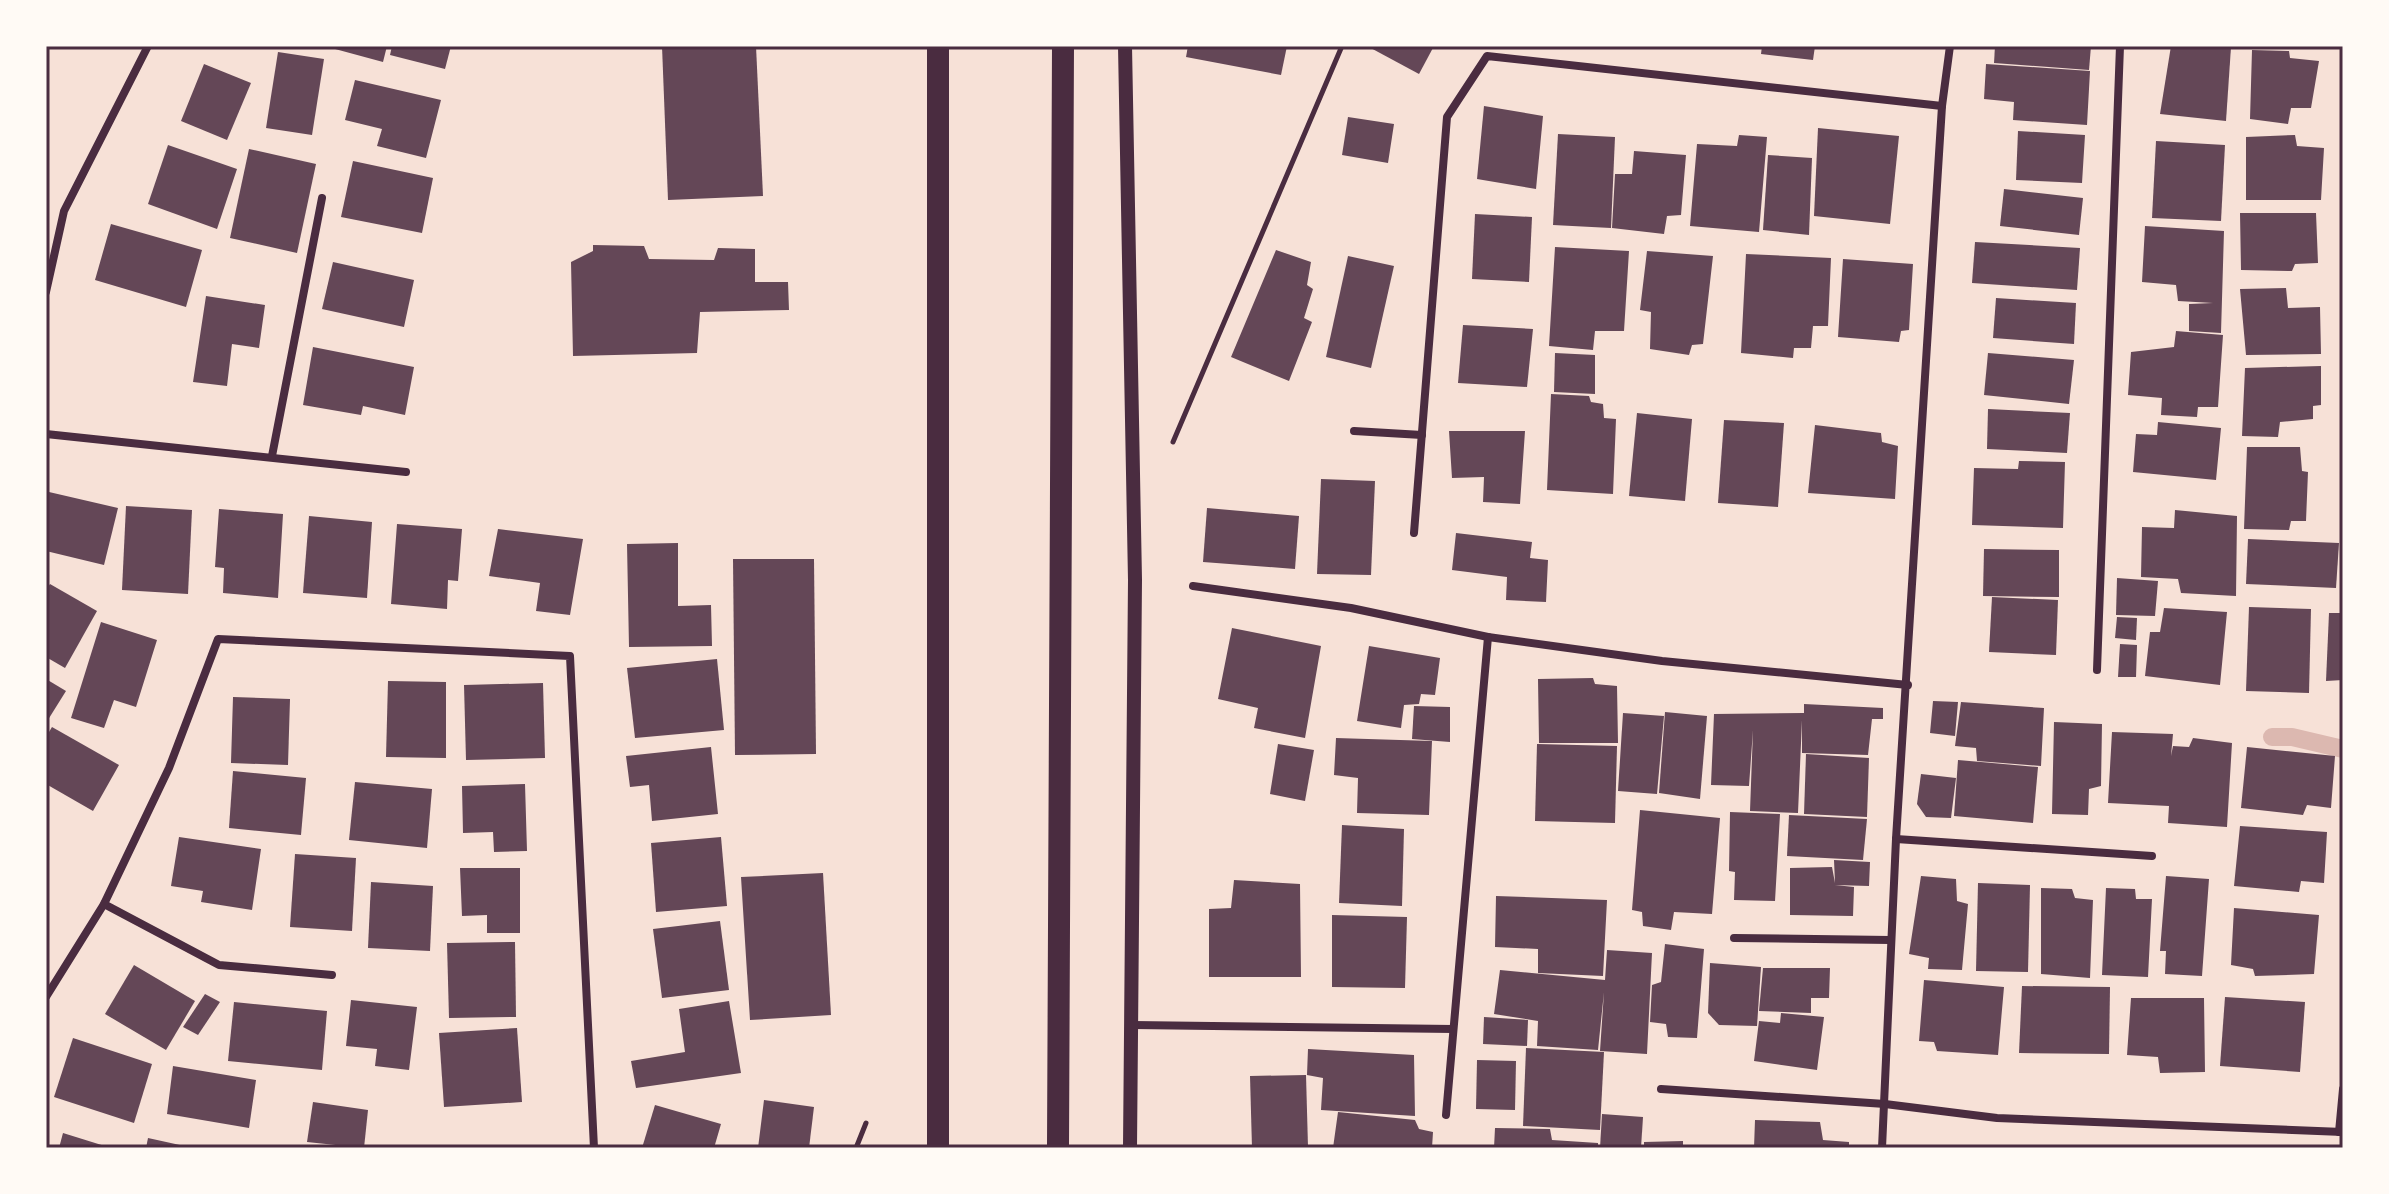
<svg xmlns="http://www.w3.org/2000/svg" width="2389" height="1194" viewBox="0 0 2389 1194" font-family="Cabin,sans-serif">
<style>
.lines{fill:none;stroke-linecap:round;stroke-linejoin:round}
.stream{stroke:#dcb8b0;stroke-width:18}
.building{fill:#644757}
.path{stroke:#4a2c40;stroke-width:5}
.minor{stroke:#4a2c40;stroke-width:8}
.tertiary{stroke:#4a2c40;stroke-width:14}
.trunk{stroke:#4a2c40;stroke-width:22}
.neatline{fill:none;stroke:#4a2c40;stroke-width:3}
</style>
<rect width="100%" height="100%" fill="#f7e1d7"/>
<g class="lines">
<polyline class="stream" points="2272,737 2292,737 2343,749"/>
</g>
<g class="building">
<polygon points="324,46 387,46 383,62"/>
<polygon points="392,46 451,46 445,69 390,55"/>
<polygon points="662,46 756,46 763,196 668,200"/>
<polygon points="1188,46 1287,46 1281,75 1186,57"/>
<polygon points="1367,46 1434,46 1419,74"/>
<polygon points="1762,46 1815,46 1813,60 1761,54"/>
<polygon points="1995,46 2091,46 2089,70 1994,63"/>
<polygon points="2171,46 2231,47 2226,121 2160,114"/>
<polygon points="2252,50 2289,51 2290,58 2319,61 2311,108 2291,108 2288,124 2250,119"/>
<polygon points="278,52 324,59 312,135 266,128"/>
<polygon points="204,64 251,83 227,140 181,121"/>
<polygon points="1986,64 2090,71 2087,125 2013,120 2014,102 1984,99"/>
<polygon points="355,80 441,100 426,158 377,146 382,129 345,120"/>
<polygon points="1484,106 1543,116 1536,189 1477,179"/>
<polygon points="1348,117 1394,124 1388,163 1342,155"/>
<polygon points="1818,128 1899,136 1890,224 1814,216"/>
<polygon points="2018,131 2085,135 2082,183 2016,180"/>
<polygon points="1558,134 1615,137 1611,228 1553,225"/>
<polygon points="1739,135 1767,137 1759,232 1690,226 1697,144 1737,146"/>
<polygon points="2295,135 2297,146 2324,148 2321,200 2246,200 2246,137"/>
<polygon points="2156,141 2225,145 2221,221 2152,218"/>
<polygon points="168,145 237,169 217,229 148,204"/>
<polygon points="249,149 316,164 297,253 230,238"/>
<polygon points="1634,151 1686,155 1681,215 1667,216 1664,234 1612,228 1615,174 1632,174"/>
<polygon points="1768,155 1812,158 1809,235 1763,230"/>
<polygon points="353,161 433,178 422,233 341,217"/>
<polygon points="2004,189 2083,198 2079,235 2000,226"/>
<polygon points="2240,213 2316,213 2318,263 2295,264 2292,271 2241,270"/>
<polygon points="1475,214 1532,217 1529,282 1472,279"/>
<polygon points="111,224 202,250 186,307 95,280"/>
<polygon points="2145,226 2224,231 2221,333 2189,331 2189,304 2213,303 2178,301 2176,285 2142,282"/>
<polygon points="1975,242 2080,248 2077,290 1972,283"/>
<polygon points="593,245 644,246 649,259 714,260 718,248 755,249 755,282 788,282 789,310 700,312 697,353 573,356 571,262 593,251"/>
<polygon points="1555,247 1629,251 1624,331 1595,331 1593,350 1549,346"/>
<polygon points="1276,250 1311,262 1307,285 1313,289 1304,318 1312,322 1289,381 1231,357"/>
<polygon points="1647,251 1713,256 1703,344 1692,345 1689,355 1650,349 1651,312 1640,310"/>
<polygon points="1746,254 1831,258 1828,326 1813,326 1811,348 1794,348 1793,358 1741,353"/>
<polygon points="1348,256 1394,266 1371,368 1326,357"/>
<polygon points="1843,259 1913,264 1909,330 1901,331 1899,342 1838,337"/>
<polygon points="333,262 414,280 404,327 322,309"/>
<polygon points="2286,288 2288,308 2320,307 2321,354 2246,355 2240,289"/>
<polygon points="206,296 265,305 259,348 232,344 227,386 193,382"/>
<polygon points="1996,298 2076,303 2074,344 1993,338"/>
<polygon points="1463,325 1533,329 1527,387 1458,383"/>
<polygon points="2176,331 2223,335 2218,407 2198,407 2197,417 2161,415 2162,398 2128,395 2131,352 2174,347"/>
<polygon points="313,347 414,367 405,415 363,406 361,415 303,405"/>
<polygon points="1555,353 1595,355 1595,394 1554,392"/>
<polygon points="1988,353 2074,360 2069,404 1984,395"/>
<polygon points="2321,366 2321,405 2313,406 2313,419 2280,422 2278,437 2242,436 2245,368"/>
<polygon points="1551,394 1589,396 1591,402 1603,404 1604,418 1616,419 1613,494 1547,490"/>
<polygon points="1988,409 2070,413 2067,453 1987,449"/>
<polygon points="1637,413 1692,419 1685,501 1629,496"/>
<polygon points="1724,420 1784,423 1778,507 1718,503"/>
<polygon points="2158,422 2221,428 2216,480 2133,472 2136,434 2157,435"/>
<polygon points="1815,425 1881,433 1882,442 1898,446 1895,499 1808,493"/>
<polygon points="1449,431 1525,431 1520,504 1483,502 1484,477 1452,478"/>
<polygon points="2247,447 2300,447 2302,471 2308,472 2306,521 2291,521 2289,530 2244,529"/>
<polygon points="2019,461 2065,462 2063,528 1972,525 1974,468 2018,469"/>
<polygon points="1321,479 1375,481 1371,575 1317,574"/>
<polygon points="49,492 118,508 104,565 46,551"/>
<polygon points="126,506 192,510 188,594 122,590"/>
<polygon points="1207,508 1299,516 1295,569 1203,562"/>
<polygon points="219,509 283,514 278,598 223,593 224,568 215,567"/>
<polygon points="2175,510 2237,516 2236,596 2181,593 2178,579 2141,577 2142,527 2174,528"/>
<polygon points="309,516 372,522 367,598 303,593"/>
<polygon points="397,524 462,529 458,581 448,580 447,609 391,604"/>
<polygon points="498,529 583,539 570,615 536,611 540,583 489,576"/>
<polygon points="1456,533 1532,542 1530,558 1548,560 1546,602 1506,600 1507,577 1452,570"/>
<polygon points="2248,539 2339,543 2336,588 2246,584"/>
<polygon points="678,543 678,606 711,605 712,646 629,647 627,544"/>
<polygon points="1984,549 2059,550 2059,597 1983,596"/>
<polygon points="733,559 814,559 816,754 735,755"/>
<polygon points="2117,578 2158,581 2155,616 2116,615"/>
<polygon points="50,584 97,611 65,668 46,657 46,590"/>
<polygon points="1992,597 2058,600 2056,655 1989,652"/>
<polygon points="2249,607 2311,609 2309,693 2246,691"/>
<polygon points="2164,608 2227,612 2220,685 2145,676 2150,632 2160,632"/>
<polygon points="2329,613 2343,613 2343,680 2326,681"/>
<polygon points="2117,617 2137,618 2136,640 2115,638"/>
<polygon points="101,622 157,640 136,707 114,700 104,728 71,718"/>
<polygon points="1232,628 1321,646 1305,738 1254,728 1258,708 1218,699"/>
<polygon points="2120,644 2137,645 2136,677 2118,677"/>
<polygon points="1369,646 1440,658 1435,695 1421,694 1419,704 1404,705 1401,728 1357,721"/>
<polygon points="717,659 724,730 635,738 627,668"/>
<polygon points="1593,678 1595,684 1617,686 1618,743 1539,743 1538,679"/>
<polygon points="46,679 66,691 46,723"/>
<polygon points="388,681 446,682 446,758 386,757"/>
<polygon points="543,683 545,758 466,760 464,685"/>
<polygon points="233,697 290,699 288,765 231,763"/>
<polygon points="1933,701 1958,702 1955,736 1930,733"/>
<polygon points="1961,702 2044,708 2041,766 1977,761 1976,748 1955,746"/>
<polygon points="1804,704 1883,708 1883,719 1872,719 1868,755 1802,753 1802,720 1798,813 1750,811 1753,730 1749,786 1711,785 1714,714 1804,713"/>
<polygon points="1414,706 1450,707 1450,742 1412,739"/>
<polygon points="1665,712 1707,716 1700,799 1659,793"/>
<polygon points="1623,713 1664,716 1657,794 1618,791"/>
<polygon points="2054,722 2102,724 2101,786 2089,789 2088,815 2052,814"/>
<polygon points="52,727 119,765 93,811 46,784 46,737"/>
<polygon points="2112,732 2173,734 2171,756 2173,746 2189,747 2193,738 2232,743 2227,827 2168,823 2169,806 2108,803"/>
<polygon points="1336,738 1432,741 1429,815 1357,813 1358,778 1334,775"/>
<polygon points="1278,744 1314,750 1305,801 1270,794"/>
<polygon points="1537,744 1617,746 1615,823 1535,821"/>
<polygon points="711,747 718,814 652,821 649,785 630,787 626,756"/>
<polygon points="2247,747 2335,756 2331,808 2307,805 2303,815 2241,808"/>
<polygon points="1806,754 1869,758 1867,817 1804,814"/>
<polygon points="1958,760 2038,767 2033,823 1954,816"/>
<polygon points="233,771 306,778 301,835 229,828"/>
<polygon points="1921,774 1956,778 1951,818 1926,817 1917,804"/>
<polygon points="355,782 432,789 427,848 349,840"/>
<polygon points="525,784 527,851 494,852 493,832 463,833 462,786"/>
<polygon points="1640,810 1720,818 1712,914 1674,912 1671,930 1643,926 1642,912 1632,910"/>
<polygon points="1730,812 1780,814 1775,901 1734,900 1735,872 1729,871"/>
<polygon points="1789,815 1867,819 1863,860 1787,856"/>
<polygon points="1342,825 1404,829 1402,906 1339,903"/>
<polygon points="2240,826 2327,832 2324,883 2301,881 2299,892 2234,886"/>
<polygon points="179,837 261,849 252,910 201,902 203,891 171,886"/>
<polygon points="721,837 727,906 656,912 651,843"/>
<polygon points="295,854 356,858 352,931 290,927"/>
<polygon points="1834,860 1870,862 1869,886 1835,885 1854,887 1853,916 1790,915 1790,868 1832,867 1835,883"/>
<polygon points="460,868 520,868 520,933 487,933 487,915 462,916"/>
<polygon points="823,873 831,1015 750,1020 741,877"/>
<polygon points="1921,876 1956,879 1957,901 1968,904 1962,970 1928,969 1929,958 1909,954"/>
<polygon points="2166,876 2209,879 2202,976 2165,974 2166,951 2160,951"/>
<polygon points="1234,880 1300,884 1301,977 1209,977 1209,909 1231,908"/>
<polygon points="371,882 433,886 430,951 368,948"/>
<polygon points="1978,883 2030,885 2028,972 1976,971"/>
<polygon points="2041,888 2072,889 2075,898 2093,900 2090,978 2041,974"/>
<polygon points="2106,888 2135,889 2136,899 2152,899 2148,977 2102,975"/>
<polygon points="1496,896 1607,900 1603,976 1538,973 1538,949 1495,947"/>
<polygon points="2234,908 2319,915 2314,974 2255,976 2253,969 2231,965"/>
<polygon points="1332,915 1407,917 1405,988 1332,987"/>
<polygon points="720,921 729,990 662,998 653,929"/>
<polygon points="515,942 516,1017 449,1018 447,943"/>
<polygon points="1665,944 1704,949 1697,1038 1668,1037 1666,1024 1650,1022 1652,985 1661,982"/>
<polygon points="1607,950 1652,953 1647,1054 1600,1051 1604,992 1598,1050 1537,1046 1538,1021 1494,1014 1500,970 1605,980"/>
<polygon points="1710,963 1761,967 1757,1026 1719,1025 1708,1013"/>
<polygon points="134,965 195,1001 166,1050 105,1014"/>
<polygon points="1763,968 1830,968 1829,998 1811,998 1811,1013 1759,1011"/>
<polygon points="1924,980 2004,987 1998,1055 1937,1051 1934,1042 1919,1041"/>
<polygon points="2022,986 2110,987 2109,1054 2019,1053"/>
<polygon points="205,994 220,1002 198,1035 183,1027"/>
<polygon points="2225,997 2305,1002 2300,1072 2220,1066"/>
<polygon points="2131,998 2204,998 2205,1072 2160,1073 2158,1057 2127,1055"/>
<polygon points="351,1000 417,1007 409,1070 375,1066 377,1049 346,1046"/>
<polygon points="729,1001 741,1073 636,1088 631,1061 685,1052 679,1009"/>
<polygon points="234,1002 327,1011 322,1070 228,1061"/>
<polygon points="1781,1013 1824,1017 1817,1070 1754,1061 1759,1021 1780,1023"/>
<polygon points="1484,1017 1528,1020 1527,1046 1483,1044"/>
<polygon points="517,1028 522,1102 444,1107 439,1033"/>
<polygon points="73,1038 152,1064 134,1123 54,1097"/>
<polygon points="1526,1048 1604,1052 1600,1130 1523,1126"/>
<polygon points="1308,1049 1414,1055 1415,1116 1321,1110 1323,1078 1307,1075"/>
<polygon points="1477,1060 1516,1061 1515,1110 1476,1109"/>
<polygon points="173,1066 256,1080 249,1128 167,1114"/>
<polygon points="1306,1075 1308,1147 1252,1148 1250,1076"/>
<polygon points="764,1100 814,1107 809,1148 758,1148"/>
<polygon points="313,1102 368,1110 364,1148 307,1142"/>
<polygon points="655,1105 721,1124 714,1148 642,1148"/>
<polygon points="1338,1112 1415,1120 1419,1129 1433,1132 1432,1148 1333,1148"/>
<polygon points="1602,1114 1643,1117 1641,1148 1600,1148"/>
<polygon points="1755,1120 1820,1122 1823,1140 1849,1142 1849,1148 1754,1148"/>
<polygon points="1495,1128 1550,1129 1552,1140 1598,1143 1598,1148 1494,1148"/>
<polygon points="63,1133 108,1147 107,1148 59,1148"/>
<polygon points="148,1138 189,1147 189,1148 146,1148"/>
<polygon points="1683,1141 1683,1148 1644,1148 1644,1142"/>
</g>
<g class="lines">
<g class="path">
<polyline points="1173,442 1342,46"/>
<polyline points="856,1148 866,1123"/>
</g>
<g class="minor">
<polyline points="46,292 64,211 148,46"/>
<polyline points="1354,431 1422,435"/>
<polyline points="46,434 406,472"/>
<polyline points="272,456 322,198"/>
<polyline points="1414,533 1447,117 1487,56 1942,106"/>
<polyline points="1193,586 1351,608 1488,637 1662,661 1908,685"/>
<polyline points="2097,670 2120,46"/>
<polyline points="1896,839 2152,856"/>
<polyline points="104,904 219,965 332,975"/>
<polyline points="1734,938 1890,940"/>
<polyline points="46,997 104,904 169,768 218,639 570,656 594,1148"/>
<polyline points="1133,1025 1453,1029"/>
<polyline points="1661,1089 1885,1104 1997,1118 2343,1132"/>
<polyline points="1446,1115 1488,637"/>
<polyline points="2339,1132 2343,1089"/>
<polyline points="1882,1148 1896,839 1942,106 1950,46"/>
</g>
<polyline class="tertiary" points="1125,46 1135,580 1130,1148"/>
<g class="trunk">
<polyline points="938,1148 938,46"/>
<polyline points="1058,1148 1063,46"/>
</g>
</g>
<rect width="2389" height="1194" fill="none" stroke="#fffaf5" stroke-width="96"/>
<rect x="48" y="48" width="2293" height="1098" class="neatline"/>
</svg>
